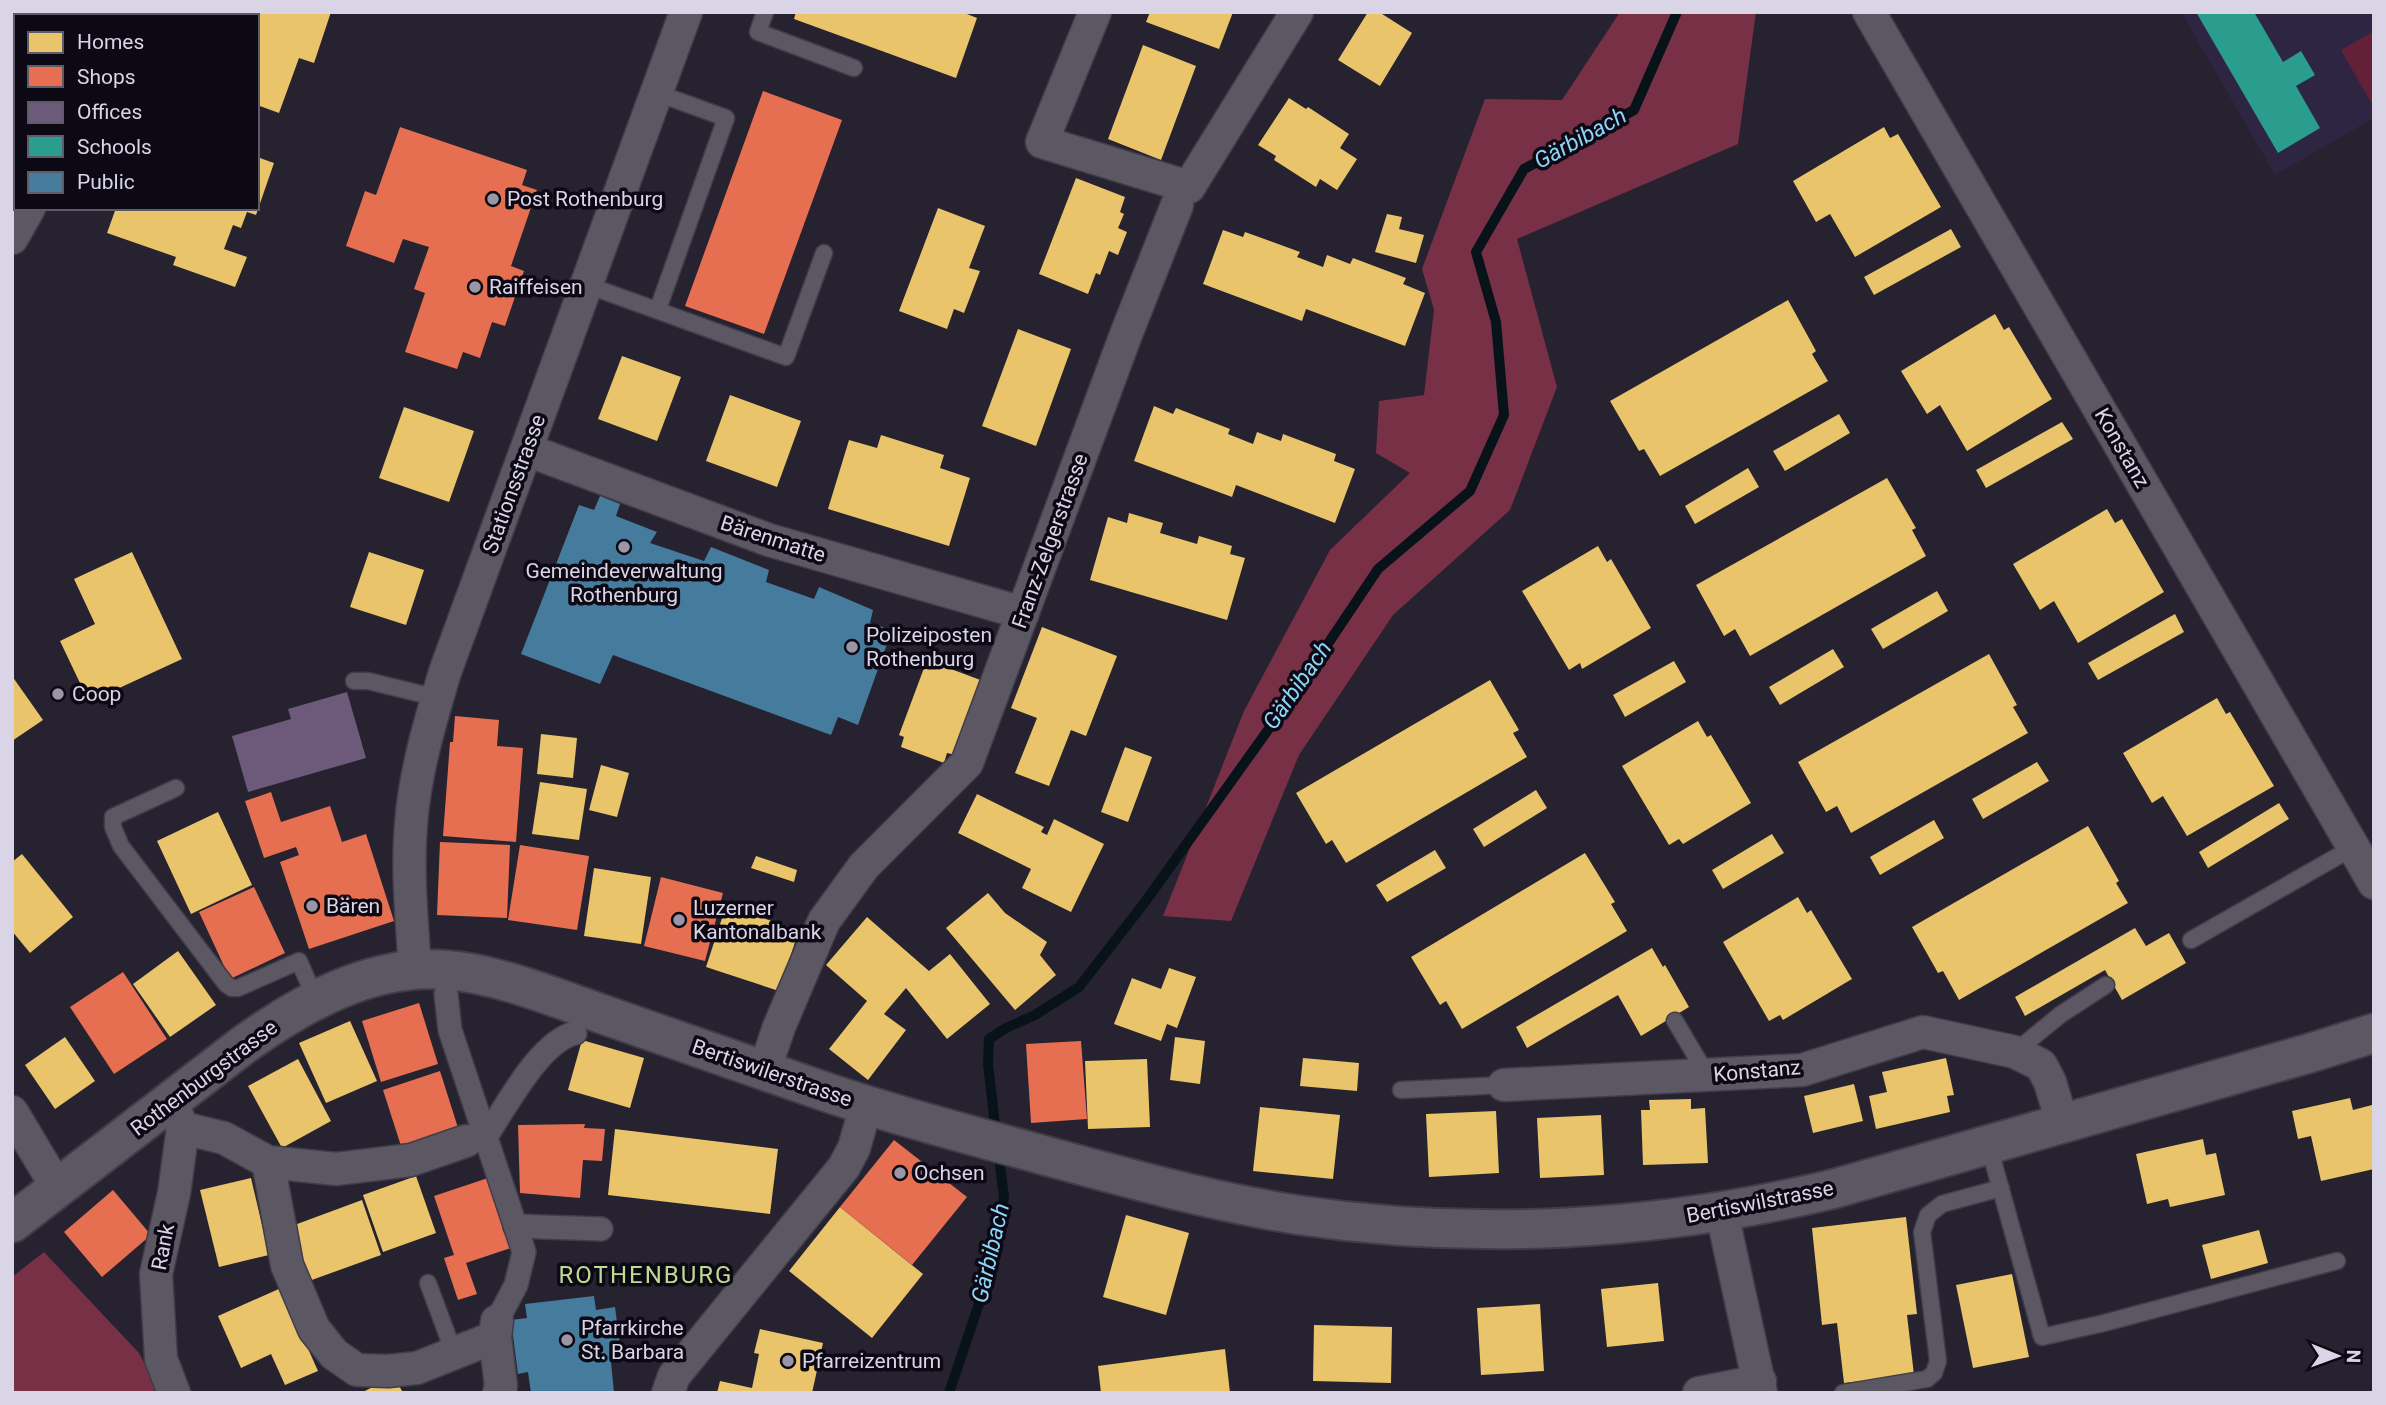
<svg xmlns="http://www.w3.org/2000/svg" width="2386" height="1405" viewBox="0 0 2386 1405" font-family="Roboto,sans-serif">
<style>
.built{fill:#2d2541}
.green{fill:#622137}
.forest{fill:#773046}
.homes{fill:#e9c46a}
.shops{fill:#e76f51}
.offices{fill:#6d597a}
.schools{fill:#2a9d8f}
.public{fill:#457b9d}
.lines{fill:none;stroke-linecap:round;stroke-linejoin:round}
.stream{stroke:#071319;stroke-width:10}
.service-casing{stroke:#403c48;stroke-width:19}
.pedestrian-casing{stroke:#403c48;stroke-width:26}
.minor-casing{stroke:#403c48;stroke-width:35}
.secondary-casing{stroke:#403c48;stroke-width:42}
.service{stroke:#5b5863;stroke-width:16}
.pedestrian{stroke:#5b5863;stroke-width:23}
.minor{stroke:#5b5863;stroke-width:32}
.secondary{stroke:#5b5863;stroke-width:38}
.poi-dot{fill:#9a96a6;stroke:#0c0914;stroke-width:2.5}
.labels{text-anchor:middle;stroke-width:7;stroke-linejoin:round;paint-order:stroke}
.poi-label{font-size:21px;fill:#d9d5e6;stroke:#0c0914;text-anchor:start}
.street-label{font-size:21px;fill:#d9d5e6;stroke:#0c0914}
.water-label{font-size:23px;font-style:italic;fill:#8bd5f6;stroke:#0c0914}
.quarter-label{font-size:24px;letter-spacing:2px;fill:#bfda91;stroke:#0c0914}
</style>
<rect width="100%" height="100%" fill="#26222f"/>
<polygon class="built" points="2181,12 2374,12 2374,118 2275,175"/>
<polygon class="green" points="2374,31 2374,108 2341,50"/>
<g class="forest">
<polygon points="1620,12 1756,12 1738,144 1517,239 1557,387 1510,510 1393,615 1299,755 1231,921 1163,916 1244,711 1330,550 1410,473 1376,453 1379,401 1424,395 1434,310 1422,269 1485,99 1562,100"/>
<polygon points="44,1252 139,1353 160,1393 12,1393 12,1277"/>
</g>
<g class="homes">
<polygon points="12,12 16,15 16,91 12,96"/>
<polygon points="181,12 331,12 314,63 299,58 279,113 257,105 257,16 180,16"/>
<polygon points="796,12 962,12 977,18 956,78 794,19"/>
<polygon points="1150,12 1233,12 1219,49 1146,22"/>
<polygon points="1368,12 1379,12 1412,33 1380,86 1338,60"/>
<polygon points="1143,45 1196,66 1161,160 1108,139"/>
<polygon points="1289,98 1306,109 1308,107 1349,134 1340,148 1357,159 1337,190 1320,179 1316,187 1274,160 1276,156 1258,145"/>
<polygon points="1884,127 1890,138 1898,134 1941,207 1855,257 1830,214 1816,222 1793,181"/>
<polygon points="257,157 274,163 256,215 247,212 241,228 233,225 224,249 247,257 235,287 173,265 176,257 107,233 116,208 257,208"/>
<polygon points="1076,178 1125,197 1120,212 1124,214 1118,228 1127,232 1118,255 1109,251 1100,275 1096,273 1088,294 1039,274"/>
<polygon points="938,208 985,226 969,268 980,271 964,313 954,309 947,329 899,311"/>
<polygon points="1387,214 1402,217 1399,229 1424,235 1416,263 1375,252"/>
<polygon points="1951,229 1961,247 1874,295 1864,277"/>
<polygon points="1223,230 1243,237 1245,232 1300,252 1297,257 1323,267 1327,255 1350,264 1353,258 1406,278 1403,284 1425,293 1405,346 1306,309 1302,321 1203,284"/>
<polygon points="1788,300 1816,351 1812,354 1828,381 1660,476 1644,449 1639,451 1610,401"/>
<polygon points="1995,314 2004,330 2009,327 2052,399 1967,451 1940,405 1927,414 1901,371"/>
<polygon points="1018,329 1071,349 1036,446 982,426"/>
<polygon points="622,356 681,377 657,441 598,419"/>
<polygon points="730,395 801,421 777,487 706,461"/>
<polygon points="1154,406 1173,414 1176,408 1230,429 1228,434 1253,444 1257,432 1281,441 1283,434 1336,454 1334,461 1355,469 1335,523 1236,485 1232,497 1134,461"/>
<polygon points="404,407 474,431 449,502 379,478"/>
<polygon points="1839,414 1850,433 1785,471 1773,451"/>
<polygon points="2062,422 2073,439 1986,488 1976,470"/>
<polygon points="881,435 944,455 940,468 970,478 949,546 828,509 849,440 877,448"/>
<polygon points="1748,468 1759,487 1695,524 1685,506"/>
<polygon points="1887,478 1916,528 1912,530 1926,556 1750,656 1735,629 1724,636 1696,585"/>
<polygon points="2107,509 2115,523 2122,519 2164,592 2078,643 2054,601 2040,610 2013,564"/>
<polygon points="1129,513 1163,523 1160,533 1197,544 1199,536 1232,546 1230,554 1245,558 1227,620 1090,580 1108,517 1127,523"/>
<polygon points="1598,546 1607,562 1611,559 1651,628 1582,669 1580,663 1569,670 1522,591"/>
<polygon points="132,552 182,659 89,702 60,641 95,624 74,579"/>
<polygon points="369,552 424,570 406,625 350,607"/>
<polygon points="1937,591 1948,611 1883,649 1871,629"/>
<polygon points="2175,614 2184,632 2098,680 2088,663"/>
<polygon points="1042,627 1117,656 1086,736 1071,730 1049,786 1015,773 1037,718 1011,708"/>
<polygon points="1833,649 1844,667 1780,705 1769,687"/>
<polygon points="1989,654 2017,705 2013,707 2028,733 1851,833 1837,806 1826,812 1798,762"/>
<polygon points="927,660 983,681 956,755 947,753 944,763 901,747 904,737 899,735"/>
<polygon points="1674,661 1686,682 1625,717 1613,695"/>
<polygon points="12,676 43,720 12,741"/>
<polygon points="1490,680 1519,730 1513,733 1527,757 1346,863 1332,840 1326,844 1296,793"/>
<polygon points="2217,698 2226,714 2230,712 2274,786 2187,836 2163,796 2152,803 2123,753"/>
<polygon points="1698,721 1707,737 1711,735 1751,803 1683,844 1679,839 1669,845 1622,766"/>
<polygon points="541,734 577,738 573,778 537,774"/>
<polygon points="1125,747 1152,757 1128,822 1101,812"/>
<polygon points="2037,762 2049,781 1983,819 1972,799"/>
<polygon points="601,765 629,773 617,817 589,810"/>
<polygon points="540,782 587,789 579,840 532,834"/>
<polygon points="1536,790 1547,808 1484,847 1473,829"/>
<polygon points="977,794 1044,827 1041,832 1047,835 1054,819 1104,844 1071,912 1022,888 1031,869 958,833"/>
<polygon points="2279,803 2289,819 2208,868 2199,852"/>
<polygon points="218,812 252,885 191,914 157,841"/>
<polygon points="1934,820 1944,838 1880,875 1870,857"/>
<polygon points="2088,826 2119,881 2116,883 2128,903 1959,1000 1943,971 1938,973 1912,927"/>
<polygon points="1772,834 1784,853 1723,889 1712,870"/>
<polygon points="1435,850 1446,868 1387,902 1376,885"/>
<polygon points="1585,853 1615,902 1611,904 1627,931 1462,1029 1446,1001 1440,1005 1411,957"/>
<polygon points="22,854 73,917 30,953 12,931 12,862"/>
<polygon points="756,856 797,870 794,882 751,868"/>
<polygon points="594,868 651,877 641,944 584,936"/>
<polygon points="988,893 1005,913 1047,942 1040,955 1056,975 1015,1010 946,928"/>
<polygon points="1798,897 1807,913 1811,910 1852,979 1783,1020 1780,1015 1769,1021 1723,942"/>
<polygon points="726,906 799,930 779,991 706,967"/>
<polygon points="867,917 929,971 950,954 990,1004 947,1039 906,988 884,1014 906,1030 868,1080 829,1049 867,1001 826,965"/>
<polygon points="2135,928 2146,946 2169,933 2186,963 2122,1000 2105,970 2025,1016 2015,997"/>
<polygon points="1652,948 1663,967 1665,965 1689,1007 1641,1036 1618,995 1527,1048 1516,1027"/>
<polygon points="178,951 216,1005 170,1037 133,984"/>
<polygon points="1169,968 1196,977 1177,1028 1167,1024 1161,1041 1114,1024 1132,978 1161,989"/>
<polygon points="350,1021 377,1081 326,1103 299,1043"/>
<polygon points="65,1037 95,1081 55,1109 25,1065"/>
<polygon points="1175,1037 1205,1041 1200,1084 1170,1080"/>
<polygon points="582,1040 644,1058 630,1108 568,1090"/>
<polygon points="1303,1058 1359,1063 1357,1091 1300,1086"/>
<polygon points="1946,1058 1954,1095 1947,1096 1950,1112 1876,1129 1869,1096 1887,1092 1882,1072"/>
<polygon points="298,1059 331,1121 282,1148 248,1086"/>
<polygon points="1147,1059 1150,1127 1088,1129 1085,1061"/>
<polygon points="1854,1084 1863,1121 1813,1133 1804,1096"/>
<polygon points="2350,1098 2353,1110 2372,1105 2374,1169 2321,1181 2311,1136 2298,1139 2292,1111"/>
<polygon points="1691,1099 1691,1109 1705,1108 1708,1163 1643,1165 1641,1110 1650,1110 1649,1100"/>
<polygon points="1260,1107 1340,1115 1333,1179 1253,1171"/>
<polygon points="1496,1111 1499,1173 1429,1177 1426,1114"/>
<polygon points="1601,1115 1604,1175 1540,1178 1537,1118"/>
<polygon points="615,1129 778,1149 770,1214 608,1195"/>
<polygon points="2203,1139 2206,1155 2216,1153 2225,1195 2170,1207 2168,1199 2147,1204 2136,1154"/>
<polygon points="416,1176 436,1233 383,1252 363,1195"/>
<polygon points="251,1178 269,1255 219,1267 200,1190"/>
<polygon points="362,1200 381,1255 309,1281 289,1227"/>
<polygon points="840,1207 923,1274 872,1338 789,1271"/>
<polygon points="1126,1215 1189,1233 1166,1315 1103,1297"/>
<polygon points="1906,1217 1917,1314 1907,1315 1914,1375 1844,1383 1837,1323 1822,1325 1812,1228"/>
<polygon points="2259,1230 2268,1263 2211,1279 2202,1245"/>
<polygon points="2012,1274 2029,1357 1973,1368 1956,1285"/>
<polygon points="1658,1283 1664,1341 1607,1347 1601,1289"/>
<polygon points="281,1288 318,1371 285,1385 271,1354 241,1368 218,1316"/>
<polygon points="1540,1304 1544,1371 1481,1375 1477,1308"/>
<polygon points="1314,1325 1392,1327 1391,1383 1313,1381"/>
<polygon points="760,1329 823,1343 812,1393 717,1393 720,1381 752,1388 759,1354 754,1353"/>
<polygon points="1225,1349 1230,1393 1101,1393 1098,1366"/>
<polygon points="394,1376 403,1393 361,1393"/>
</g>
<g class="shops">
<polygon points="763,91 842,120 764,334 685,306"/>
<polygon points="400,127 527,170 522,185 537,190 511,266 524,271 505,326 492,322 480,358 463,352 457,369 405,352 425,293 414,289 429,247 403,239 394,263 346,246 365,191 376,195"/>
<polygon points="455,716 499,720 497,746 523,748 516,842 443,836 450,742 453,742"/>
<polygon points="271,792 281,822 330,806 342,842 366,834 394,921 309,949 280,862 299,855 296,847 264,858 245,801"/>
<polygon points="440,842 510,845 507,918 437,915"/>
<polygon points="520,845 589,856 577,930 508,920"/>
<polygon points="661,877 723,893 705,961 644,946"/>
<polygon points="254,887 285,953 230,979 199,912"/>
<polygon points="123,972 167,1039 114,1074 70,1007"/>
<polygon points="419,1003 438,1064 381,1082 362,1021"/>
<polygon points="1081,1041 1087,1119 1031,1123 1026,1044"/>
<polygon points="440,1071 459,1131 402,1149 383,1090"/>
<polygon points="585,1124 584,1128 605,1129 602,1161 583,1160 580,1198 520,1193 518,1125"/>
<polygon points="894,1140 967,1197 912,1265 840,1207"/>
<polygon points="488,1178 511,1248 466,1263 477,1294 458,1300 444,1258 454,1255 434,1196"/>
<polygon points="113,1190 151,1235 102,1277 64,1232"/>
</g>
<polygon class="offices" points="347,692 366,758 248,792 232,736 291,719 288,709"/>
<polygon class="schools" points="2196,12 2254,12 2283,62 2301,51 2315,75 2296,86 2320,128 2278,153"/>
<g class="public">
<polygon points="600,496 620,504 616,516 657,532 650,543 704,561 711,547 769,570 766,582 814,599 819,587 873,610 870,623 892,630 858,725 838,717 831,735 613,655 600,684 521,654 579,505 594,510"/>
<polygon points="594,1296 596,1310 615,1307 622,1361 611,1362 614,1393 531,1393 528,1372 518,1374 511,1320 527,1318 525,1304"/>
</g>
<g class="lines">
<g class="stream">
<polyline points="996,1134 988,1064 989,1039 1006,1028 1035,1015 1079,987 1145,902 1303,681 1378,569 1470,491 1504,415 1496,322 1476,252 1524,169 1634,110 1677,12"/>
<polyline points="949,1393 987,1280 1004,1197 998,1150"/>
</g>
<g class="service-casing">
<g id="service">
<polyline points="765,12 758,32 854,68"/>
<polyline points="657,93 726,118 658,309"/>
<polyline points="587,285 786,357 824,253"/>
<polyline points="354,681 368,681 438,698"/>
<polyline points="176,788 113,817 113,827 121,846 226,984 232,988 238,988 299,961 316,1000"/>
<polyline points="2191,940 2354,847"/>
<polyline points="1675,1021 1707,1075"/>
<polyline points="2015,1052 2060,1015 2106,985"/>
<polyline points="1401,1090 1504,1085"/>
<polyline points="1988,1143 2042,1337 2104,1323 2337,1261"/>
<polyline points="428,1283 454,1353"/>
<polyline points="1843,1393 1927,1379 1934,1373 1938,1361 1922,1232 1928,1215 1942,1204 2001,1188"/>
</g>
</g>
<g class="pedestrian-casing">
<g id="pedestrian">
<polyline points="446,994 450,1030 524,1252 516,1285 497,1321"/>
<path d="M485,1138C506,1107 539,1042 575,1033"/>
<polyline points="515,1226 601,1229"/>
</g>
</g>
<g class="minor-casing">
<g id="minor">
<polyline points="1095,12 1042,142 1189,187 1297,12"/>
<polyline points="1869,12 2374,883"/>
<polyline points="157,16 160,12"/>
<polyline points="12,238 29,208"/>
<polyline points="527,450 769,540 1023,613"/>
<path d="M415,970C412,922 407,873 411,824C415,772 430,722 445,672L686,12"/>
<polyline points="764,1071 779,1027 824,921 864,866 967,763 1125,337 1177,205"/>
<polyline points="1504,1085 1802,1070 1923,1032 2015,1052 2041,1065 2050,1082 2062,1122"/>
<polyline points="171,1103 183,1128 174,1193 156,1274 161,1359 174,1393"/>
<polyline points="12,1112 58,1189"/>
<polyline points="183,1128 224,1138 268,1162 336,1169 411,1160 466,1141"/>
<polyline points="268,1162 287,1265 314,1329 334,1354 357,1370 388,1371 417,1368 495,1337"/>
<polyline points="1722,1213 1761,1393"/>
<polyline points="497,1321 495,1337 501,1386 499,1393"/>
<polyline points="668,1393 674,1376 844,1167 854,1148 866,1106"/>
<polyline points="1699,1393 1760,1381"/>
</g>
</g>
<g class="secondary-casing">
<path id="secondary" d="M12,1223L242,1046C300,1004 372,963 447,970C497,974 551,996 599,1013C674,1039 750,1066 826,1092C893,1115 963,1133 1032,1152C1120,1176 1208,1201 1298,1215C1476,1241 1658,1231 1833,1189L2310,1053L2374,1033"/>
</g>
<use href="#service" class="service"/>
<use href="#pedestrian" class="pedestrian"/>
<use href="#minor" class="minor"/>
<use href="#secondary" class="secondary"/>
</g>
<g class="poi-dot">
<circle cx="493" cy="199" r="7"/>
<circle cx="475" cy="287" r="7"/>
<circle cx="624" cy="547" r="7"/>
<circle cx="852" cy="647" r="7"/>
<circle cx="58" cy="694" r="7"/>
<circle cx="312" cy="906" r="7"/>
<circle cx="679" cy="920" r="7"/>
<circle cx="900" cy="1173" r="7"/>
<circle cx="567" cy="1340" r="7"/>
<circle cx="788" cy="1361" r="7"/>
</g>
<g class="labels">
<g class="poi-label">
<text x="507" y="206">Post Rothenburg</text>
<text x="489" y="294">Raiffeisen</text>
<text x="624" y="578" text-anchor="middle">Gemeindeverwaltung<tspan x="624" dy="24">Rothenburg</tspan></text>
<text x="866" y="642">Polizeiposten<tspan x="866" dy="24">Rothenburg</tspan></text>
<text x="72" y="701">Coop</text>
<text x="326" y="913">Bären</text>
<text x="693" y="915">Luzerner<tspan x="693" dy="24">Kantonalbank</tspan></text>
<text x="914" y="1180">Ochsen</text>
<text x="581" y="1335">Pfarrkirche<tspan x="581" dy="24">St. Barbara</tspan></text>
<text x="802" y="1368">Pfarreizentrum</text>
</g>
<g class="street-label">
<text transform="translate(2122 448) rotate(60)" y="7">Konstanz</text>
<text transform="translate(514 484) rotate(-70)" y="7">Stationsstrasse</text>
<text transform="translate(773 539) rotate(18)" y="7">Bärenmatte</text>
<text transform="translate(1050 541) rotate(-70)" y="7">Franz-Zelgerstrasse</text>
<text transform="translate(1757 1071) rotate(-5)" y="7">Konstanz</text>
<text transform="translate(772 1073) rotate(19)" y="7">Bertiswilerstrasse</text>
<text transform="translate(204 1078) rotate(-37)" y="7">Rothenburgstrasse</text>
<text transform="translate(1760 1202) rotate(-11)" y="7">Bertiswilstrasse</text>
<text transform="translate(163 1247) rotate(-79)" y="7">Rank</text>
</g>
<g class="water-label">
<text transform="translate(1580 138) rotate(-29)" y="8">Gärbibach</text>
<text transform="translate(1297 685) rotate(-55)" y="8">Gärbibach</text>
<text transform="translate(990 1253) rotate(-77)" y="8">Gärbibach</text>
</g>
<g class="quarter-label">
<text x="646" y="1283">ROTHENBURG</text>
</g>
</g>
<rect width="2386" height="1405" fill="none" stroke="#d9d5e6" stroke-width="28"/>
<rect x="14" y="14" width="245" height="196" fill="#0c0914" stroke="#5e5b68" stroke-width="2"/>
<rect x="28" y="32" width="35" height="21" fill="#e9c46a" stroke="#5e5b68" stroke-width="2"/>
<text x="77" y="49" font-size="21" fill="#d9d5e6">Homes</text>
<rect x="28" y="66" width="35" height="21" fill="#e76f51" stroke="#5e5b68" stroke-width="2"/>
<text x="77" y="84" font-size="21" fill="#d9d5e6">Shops</text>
<rect x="28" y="102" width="35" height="21" fill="#6d597a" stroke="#5e5b68" stroke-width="2"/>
<text x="77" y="119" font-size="21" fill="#d9d5e6">Offices</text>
<rect x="28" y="136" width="35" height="21" fill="#2a9d8f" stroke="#5e5b68" stroke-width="2"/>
<text x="77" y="154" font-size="21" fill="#d9d5e6">Schools</text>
<rect x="28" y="172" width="35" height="21" fill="#457b9d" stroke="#5e5b68" stroke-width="2"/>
<text x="77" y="189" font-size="21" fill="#d9d5e6">Public</text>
<g transform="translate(2337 1356) rotate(91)" stroke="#0c0914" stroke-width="5" paint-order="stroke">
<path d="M0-5L12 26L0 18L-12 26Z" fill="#d9d5e6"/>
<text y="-10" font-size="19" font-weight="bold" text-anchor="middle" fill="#d9d5e6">N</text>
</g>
</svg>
